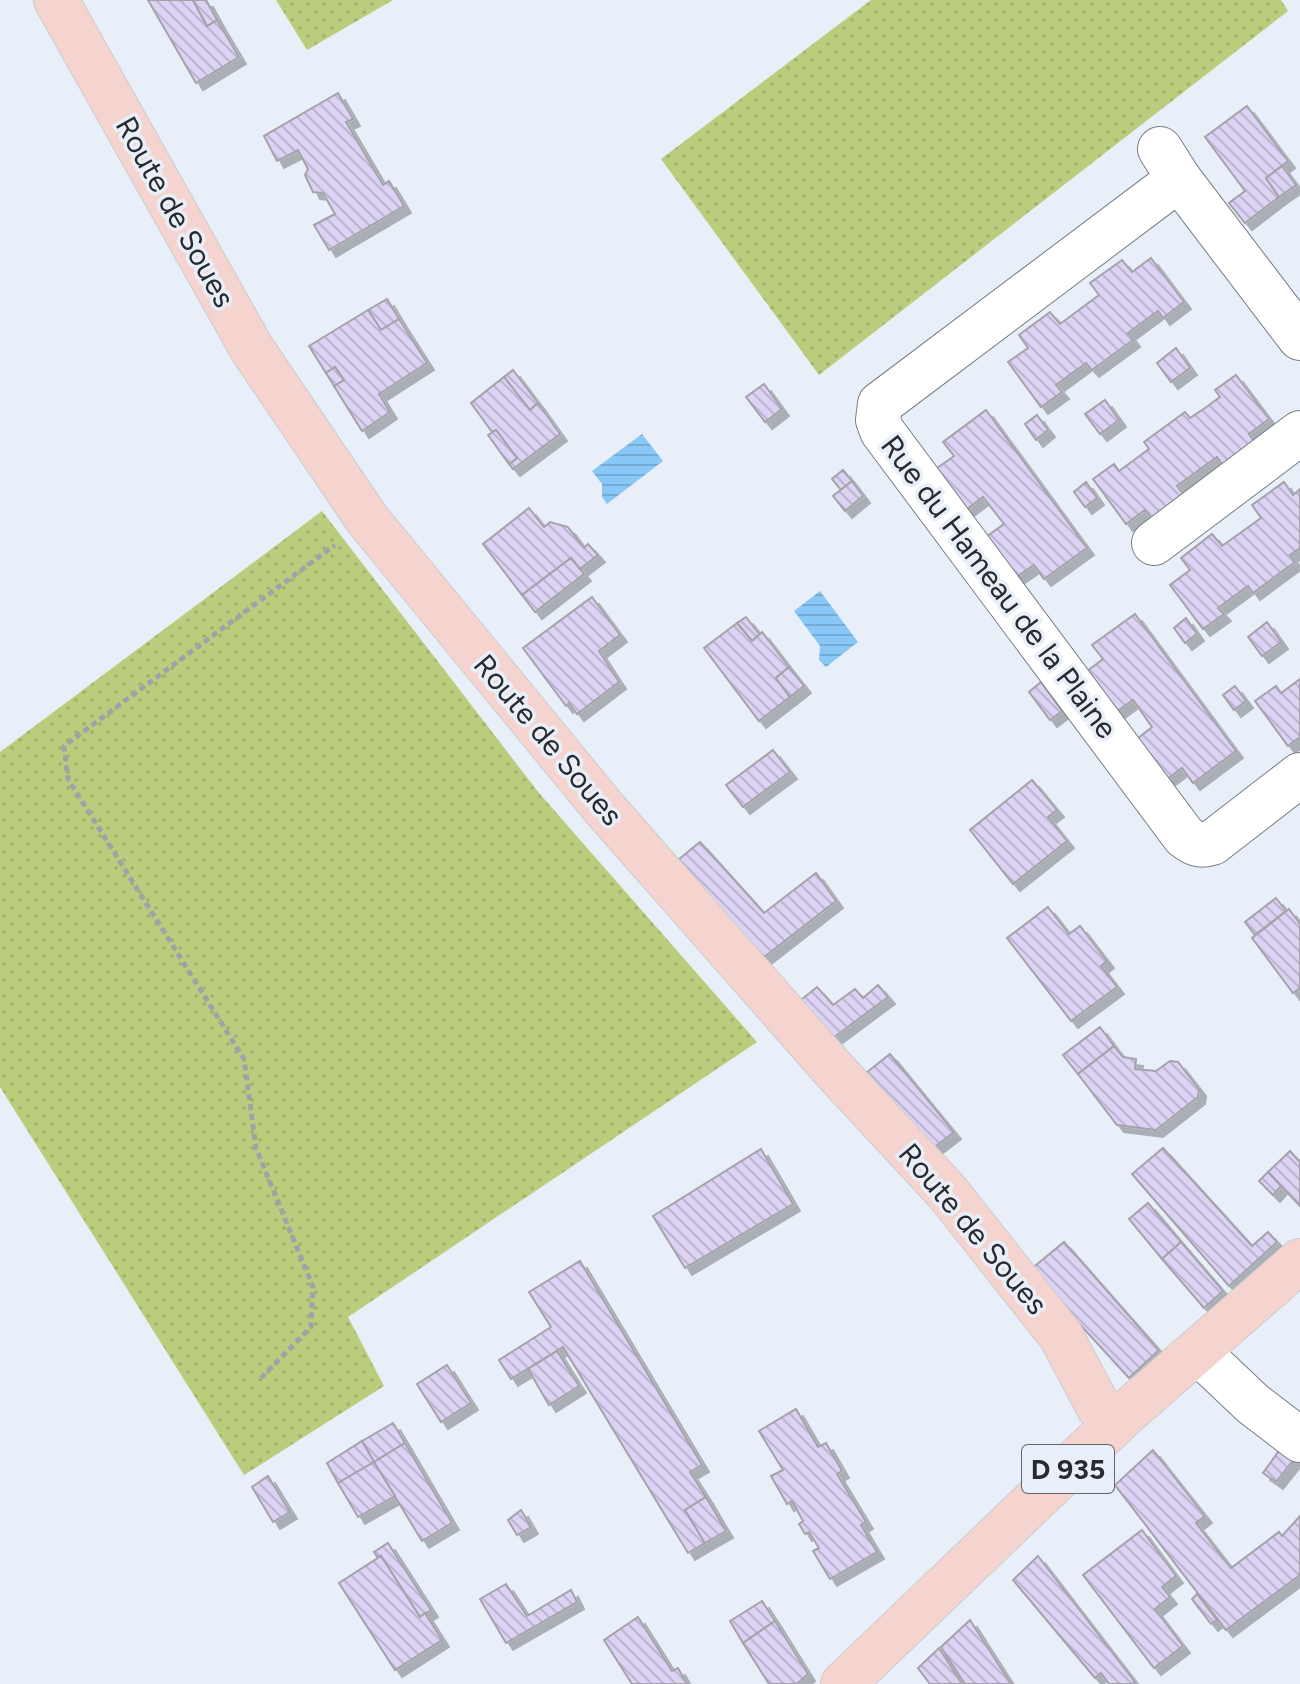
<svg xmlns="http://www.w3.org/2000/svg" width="1300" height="1684" viewBox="0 0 1300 1684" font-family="Figtree,sans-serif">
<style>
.grass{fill:url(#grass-dots)}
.water{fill:url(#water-rules)}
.building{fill:url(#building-back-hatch);stroke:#a5a2ab;stroke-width:2;filter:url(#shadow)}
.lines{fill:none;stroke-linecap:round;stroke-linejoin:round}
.minor-casing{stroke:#797f87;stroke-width:46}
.major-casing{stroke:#cbcccd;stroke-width:46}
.path{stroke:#9ea3a9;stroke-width:5;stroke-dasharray:6 4;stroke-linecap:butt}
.minor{stroke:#fff;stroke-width:44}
.major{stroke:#f5d4d0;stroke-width:44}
.labels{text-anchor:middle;stroke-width:7;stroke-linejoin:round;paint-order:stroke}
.shield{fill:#e8eff8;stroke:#62656a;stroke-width:2}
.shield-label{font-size:28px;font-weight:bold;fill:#282a2d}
.street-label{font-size:30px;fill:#282a2d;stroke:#e8eff8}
</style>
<defs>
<pattern id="grass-dots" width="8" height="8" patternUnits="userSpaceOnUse" patternTransform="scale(2)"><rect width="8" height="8" fill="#bacd7c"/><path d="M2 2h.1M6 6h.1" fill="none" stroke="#a0b06c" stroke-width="1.8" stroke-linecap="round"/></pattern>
<pattern id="water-rules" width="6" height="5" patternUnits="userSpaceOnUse" patternTransform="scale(2)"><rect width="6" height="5" fill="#89c7f6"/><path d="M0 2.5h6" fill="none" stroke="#76abd3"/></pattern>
<pattern id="building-back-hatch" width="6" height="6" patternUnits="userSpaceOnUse" patternTransform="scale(2)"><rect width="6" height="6" fill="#dcd2f3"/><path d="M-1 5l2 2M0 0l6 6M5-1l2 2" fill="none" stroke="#bdb4d1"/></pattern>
<filter id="shadow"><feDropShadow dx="7" dy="7" stdDeviation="0" flood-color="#0004"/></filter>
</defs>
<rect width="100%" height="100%" fill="#e8eff8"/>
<g class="grass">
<polygon points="276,0 393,0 307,50"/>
<polygon points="871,0 1281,0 1288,11 819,375 661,159"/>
<polygon points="322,511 539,793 757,1042 348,1317 384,1386 244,1475 0,1087 0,752"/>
</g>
<g class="water">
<polygon points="642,434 663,461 607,504 602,497 602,484 592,471"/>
<polygon points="820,591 858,642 826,667 819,660 820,646 794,611"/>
</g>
<g class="building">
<polygon points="148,0 193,0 207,26 217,20 239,57 196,83"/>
<polygon points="193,0 206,0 217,20 207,26"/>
<polygon points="338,93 353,119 346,122 383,185 389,181 404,206 329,250 314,225 335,214 323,193 313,192 305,175 308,169 298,150 277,161 264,136"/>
<polygon points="1247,106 1288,161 1266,178 1279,197 1245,223 1229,203 1245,191 1205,137"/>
<polygon points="1282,166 1296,185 1279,197 1266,178"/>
<polygon points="1151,258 1184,302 1163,318 1158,311 1128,333 1133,340 1092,370 1086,363 1056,385 1062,392 1041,407 1008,362 1028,348 1019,335 1050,312 1060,324 1099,295 1090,283 1122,260 1132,272"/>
<polygon points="387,299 399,319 381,330 368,310"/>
<polygon points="368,310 381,330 399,319 427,363 379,394 390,412 362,431 334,386 344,380 335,367 326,373 309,346"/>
<polygon points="1176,348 1190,368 1171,382 1157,363"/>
<polygon points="335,367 344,380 334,386 326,373"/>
<polygon points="513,370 538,403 530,410 504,377"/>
<polygon points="1236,375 1269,419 1249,434 1258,447 1226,470 1217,457 1177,486 1187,499 1154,522 1145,510 1126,524 1093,479 1114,464 1119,471 1149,449 1144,442 1185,412 1190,418 1205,408 1220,397 1215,390"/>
<polygon points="504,377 530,410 538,403 560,434 513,469 509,464 517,458 496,430 492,432 471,403"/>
<polygon points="764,384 782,409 765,422 746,397"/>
<polygon points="1105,400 1119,420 1100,434 1085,414"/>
<polygon points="986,410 1087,548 1044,579 1034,565 1012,580 983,539 1004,524 983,497 963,512 933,471 954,456 943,442"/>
<polygon points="1037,415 1048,430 1036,440 1025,424"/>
<polygon points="496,430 517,458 509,464 488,435"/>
<polygon points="843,470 852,481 841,490 832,479"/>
<polygon points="852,481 863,496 845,511 833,496"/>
<polygon points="1086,482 1097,498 1085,507 1074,492"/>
<polygon points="1284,482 1293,495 1300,489 1300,548 1290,555 1295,562 1253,593 1248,586 1218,608 1224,614 1203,629 1170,585 1190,570 1181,558 1212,534 1222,546 1261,518 1252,505"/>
<polygon points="529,508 544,527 550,522 568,527 584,548 588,544 598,555 580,569 571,558 522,595 483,544"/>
<polygon points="571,558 584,574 535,612 522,595"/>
<polygon points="592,597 620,635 599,651 619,682 577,714 569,703 566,706 523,648"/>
<polygon points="1135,614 1236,751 1193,783 1182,768 1162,783 1132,743 1152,727 1133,700 1111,716 1082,675 1103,659 1092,645"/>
<polygon points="746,617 760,635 752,641 737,623"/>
<polygon points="1186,618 1197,634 1185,643 1174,628"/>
<polygon points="1267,622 1281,642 1262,656 1248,637"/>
<polygon points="737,623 752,641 762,632 789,667 776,678 790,697 759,721 704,648"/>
<polygon points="789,667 804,686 790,697 776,678"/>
<polygon points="1300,679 1300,737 1288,746 1255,701 1276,686 1281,693"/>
<polygon points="1041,682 1062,711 1050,720 1029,692"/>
<polygon points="1235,686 1246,701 1234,710 1223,695"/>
<polygon points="773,750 790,772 743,807 726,785"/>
<polygon points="1032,780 1057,810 1048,817 1067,841 1013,884 970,830"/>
<polygon points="700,842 764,913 816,873 836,901 754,965 667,869"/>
<polygon points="1276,898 1286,911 1255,935 1245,922"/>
<polygon points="1048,907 1069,934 1080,926 1107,961 1101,966 1117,987 1071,1021 1007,938"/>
<polygon points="1289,909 1300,924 1300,988 1293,993 1252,938"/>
<polygon points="878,985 888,997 825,1044 792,1007 817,987 833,1005 855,989 863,998"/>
<polygon points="1100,1027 1114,1046 1078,1074 1063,1055"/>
<polygon points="1114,1046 1123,1057 1136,1059 1135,1069 1156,1071 1170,1061 1178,1062 1199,1089 1198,1097 1156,1130 1117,1125 1078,1074"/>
<polygon points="890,1054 954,1132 926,1154 857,1080"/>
<polygon points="1163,1148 1252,1246 1268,1232 1277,1242 1229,1286 1132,1174"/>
<polygon points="761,1149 793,1204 685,1268 653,1216"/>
<polygon points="1290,1151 1300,1162 1300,1206 1268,1172"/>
<polygon points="1268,1172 1281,1186 1273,1195 1259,1181"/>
<polygon points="1148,1203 1181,1242 1162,1259 1129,1219"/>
<polygon points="1064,1242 1159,1350 1129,1378 1030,1270"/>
<polygon points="1181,1242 1223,1291 1204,1308 1162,1259"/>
<polygon points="580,1261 702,1465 690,1472 706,1497 685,1510 705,1543 688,1553 563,1347 511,1379 499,1360 551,1327 529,1292"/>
<polygon points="557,1351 579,1386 549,1405 528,1369"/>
<polygon points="447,1365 471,1403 441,1422 417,1384"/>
<polygon points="796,1409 818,1447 826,1443 842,1471 837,1474 866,1522 861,1525 877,1552 830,1579 813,1551 819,1548 809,1532 805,1534 799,1524 803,1521 792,1501 787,1504 771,1476 783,1470 759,1431"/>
<polygon points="393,1423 405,1443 374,1462 362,1441"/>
<polygon points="362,1441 374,1462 338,1483 327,1463"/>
<polygon points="405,1443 452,1523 422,1541 374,1462"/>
<polygon points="1281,1448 1295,1458 1276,1482 1263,1473"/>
<polygon points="1153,1450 1205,1516 1196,1523 1231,1568 1279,1532 1282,1536 1300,1516 1300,1575 1226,1630 1115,1485"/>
<polygon points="374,1462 395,1496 358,1517 338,1483"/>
<polygon points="268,1476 290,1512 273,1522 252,1487"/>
<polygon points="706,1497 726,1531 705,1543 685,1510"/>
<polygon points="521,1510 531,1527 517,1535 508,1520"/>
<polygon points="1142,1530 1176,1576 1162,1587 1170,1597 1155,1609 1183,1646 1154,1668 1083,1575"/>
<polygon points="388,1543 431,1610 420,1617 381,1556 378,1558 374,1552"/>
<polygon points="381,1556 420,1617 425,1613 442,1640 395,1670 339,1583"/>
<polygon points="1038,1556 1135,1682 1132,1684 1109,1684 1101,1673 1095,1678 1013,1580"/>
<polygon points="506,1584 527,1616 571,1590 577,1602 506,1643 480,1599"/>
<polygon points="1197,1594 1217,1620 1211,1624 1192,1599"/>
<polygon points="762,1601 775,1621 743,1643 730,1621"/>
<polygon points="638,1617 672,1671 678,1668 687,1684 632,1684 604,1640"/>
<polygon points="970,1620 1011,1684 965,1684 941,1647"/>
<polygon points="775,1621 808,1674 797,1684 769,1684 743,1643"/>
<polygon points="939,1648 962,1684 930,1684 918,1668"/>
</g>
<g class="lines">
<g class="minor-casing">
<g id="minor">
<polyline points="1160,149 1179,179 1300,338"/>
<path d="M1179,179L880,404L878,420L882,431L1184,836C1194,844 1200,847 1212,843L1300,775"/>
<polyline points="1154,543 1300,433"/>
<polyline points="1198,1352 1253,1404 1300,1440"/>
</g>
</g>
<g class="major-casing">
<g id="major">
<polyline points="56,0 252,349 367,519 603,807 834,1070 948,1193 1061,1336 1098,1406 1112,1426"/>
<polyline points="843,1684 1125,1414 1300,1261"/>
</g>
</g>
<polyline class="path" points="261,1378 311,1327 313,1287 256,1148 244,1059 68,779 64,746 335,545"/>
<use href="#minor" class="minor"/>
<use href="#major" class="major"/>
</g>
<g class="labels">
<rect class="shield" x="1022" y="1445" width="92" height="48" rx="6"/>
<g class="shield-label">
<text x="1068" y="1479">D 935</text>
</g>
<g class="street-label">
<text transform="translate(175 212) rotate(61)" y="10">Route de Soues</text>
<text transform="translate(999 587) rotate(53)" y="10">Rue du Hameau de la Plaine</text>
<text transform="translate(548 740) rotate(50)" y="10">Route de Soues</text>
<text transform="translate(973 1229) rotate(50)" y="10">Route de Soues</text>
</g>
</g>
</svg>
